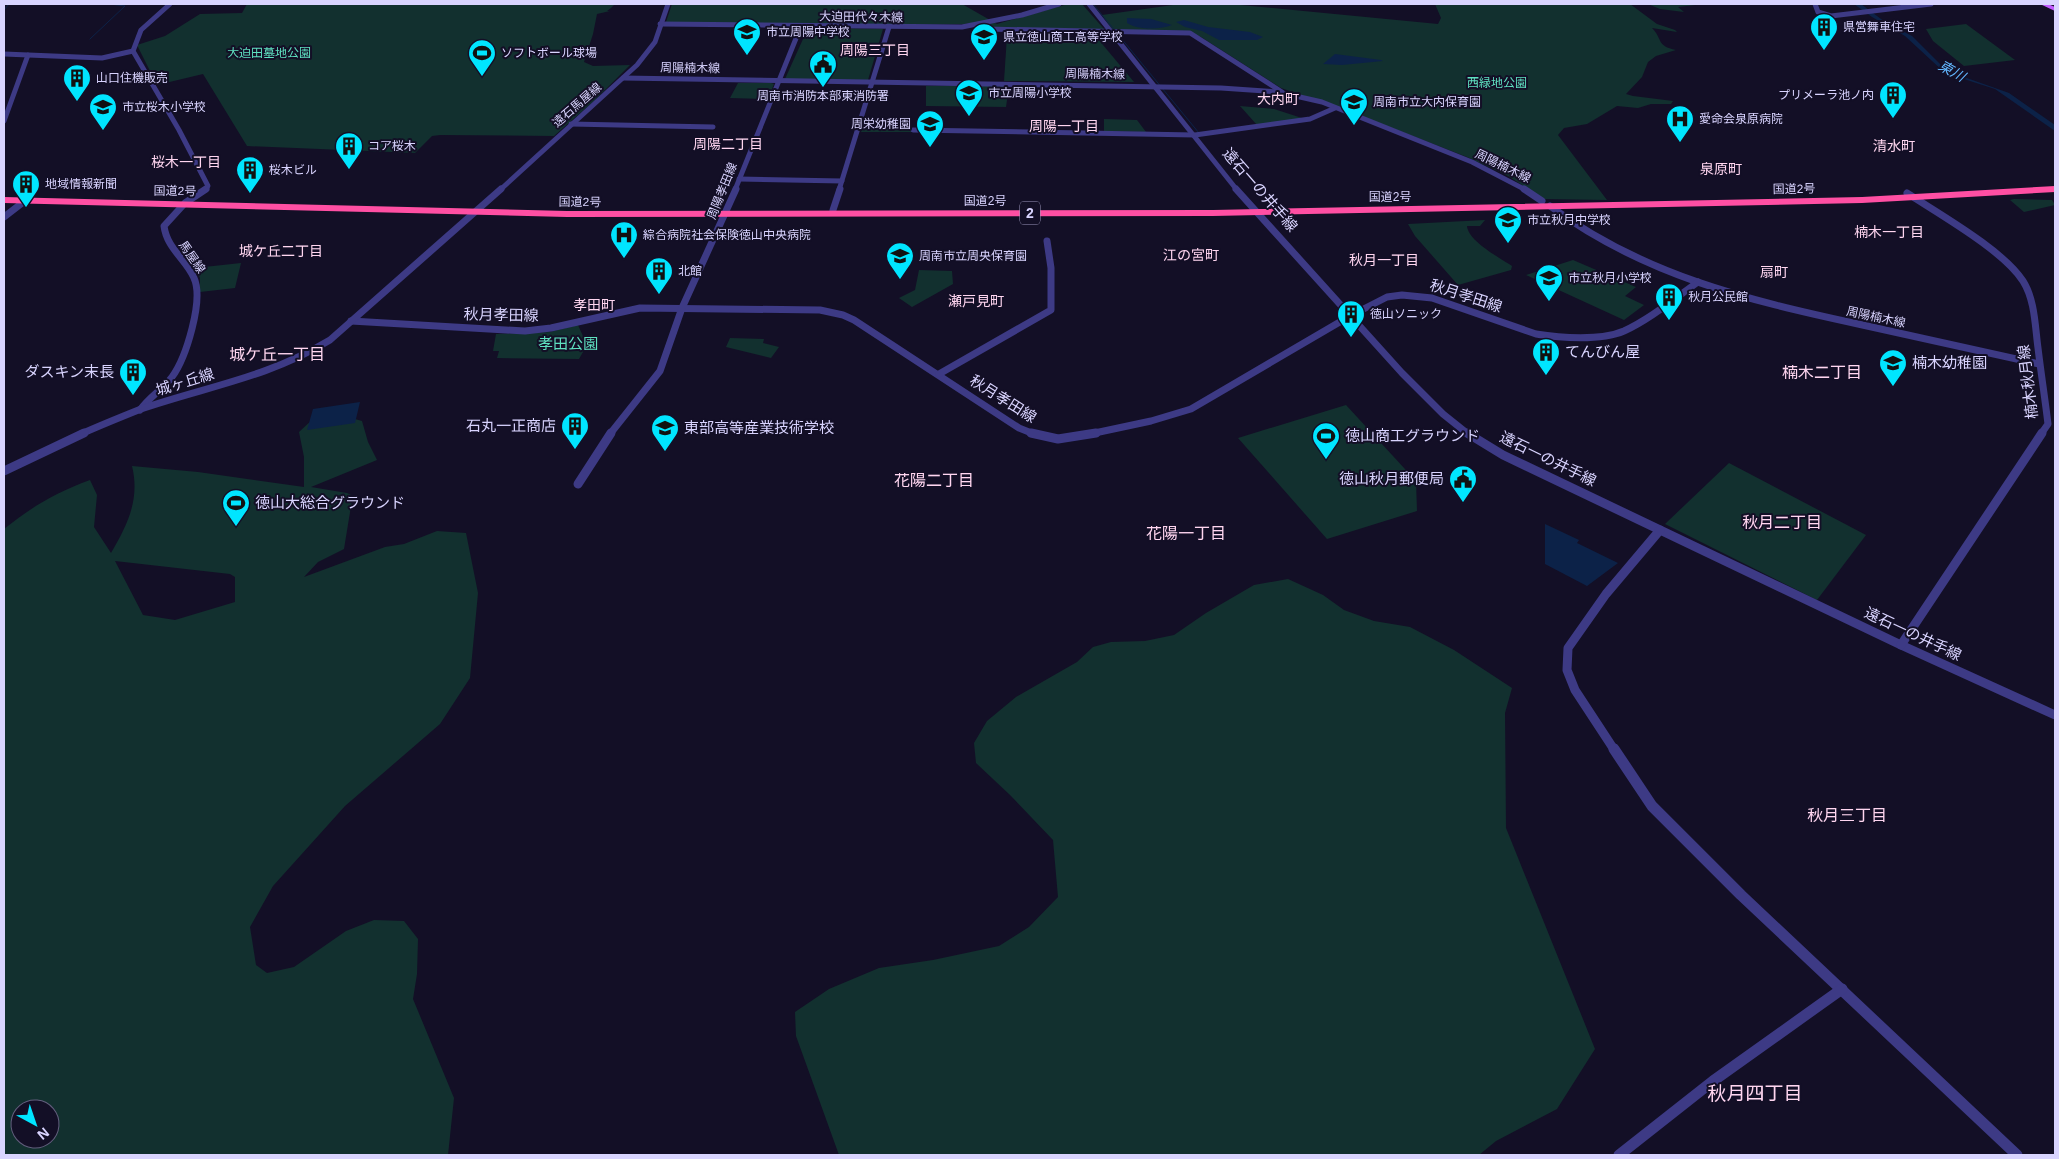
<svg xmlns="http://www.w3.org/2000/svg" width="2059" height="1159" viewBox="0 0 2059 1159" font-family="Arial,'Noto Sans JP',sans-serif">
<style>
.green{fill:#12302f;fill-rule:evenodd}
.water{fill:#0c2248}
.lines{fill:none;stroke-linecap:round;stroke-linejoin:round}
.stream{stroke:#0c2248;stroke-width:1}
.minor-far3{stroke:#3d3a85;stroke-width:5}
.minor-far2{stroke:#3d3a85;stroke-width:7}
.minor-far1{stroke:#3d3a85;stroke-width:9}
.minor{stroke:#3d3a85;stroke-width:11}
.major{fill:#c25bff;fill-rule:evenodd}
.highway{fill:#ff4fa3;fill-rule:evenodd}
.labels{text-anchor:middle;stroke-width:4;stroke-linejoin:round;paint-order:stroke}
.far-street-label{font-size:12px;fill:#d9d4ff;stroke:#130f26}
.far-poi-label{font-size:12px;fill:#d9d4ff;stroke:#130f26;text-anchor:start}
.far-park-label{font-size:12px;fill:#5fe0c0;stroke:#130f26}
.far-neighbourhood-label{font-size:14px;fill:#ffd6f0;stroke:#130f26}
.far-water-label{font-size:14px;font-style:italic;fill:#62b6ff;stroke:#130f26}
.shield{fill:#130f26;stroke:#9e99be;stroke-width:1}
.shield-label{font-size:14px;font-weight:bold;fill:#d9d4ff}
.street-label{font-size:15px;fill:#d9d4ff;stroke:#130f26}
.park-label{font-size:15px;fill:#5fe0c0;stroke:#130f26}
.poi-label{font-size:15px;fill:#d9d4ff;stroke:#130f26;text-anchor:start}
.neighbourhood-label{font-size:16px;fill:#ffd6f0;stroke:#130f26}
.near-neighbourhood-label{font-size:19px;fill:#ffd6f0;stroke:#130f26}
</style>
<rect width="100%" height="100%" fill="#130f26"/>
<g class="green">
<polygon points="247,4 615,4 611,8 607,11 610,11 597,14 593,34 584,62 593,66 630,65 595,100 554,136 440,135 432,136 415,153 247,146 203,74 157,85 137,45 165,36 200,14 242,13"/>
<polygon points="672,4 962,4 997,24 1068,4 1082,4 1104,29 990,28 980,22 964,24 885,25 666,22"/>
<path d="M1180,4H1230L1438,24L1441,18L1435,4H1630L1657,24L1675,30L1677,32L1652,28C1663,39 1656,46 1676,50L1656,56L1648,62L1642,77L1626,94L1633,96L1673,101L1671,104H1651L1638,108L1617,106L1587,124L1564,128L1558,135L1607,200L1544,199L1508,176L1467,157L1343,109L1281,88L1201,37L1184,31H1113L1102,15Z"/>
<polygon points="1648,4 1704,4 1678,7 1684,12 1660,9"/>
<polygon points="1966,24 2015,60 1964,66 1933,41 1926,29"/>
<polygon points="808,28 883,29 868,80 785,79"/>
<polygon points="1007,36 1098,39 1134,82 1004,81"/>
<polygon points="738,83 771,83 774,84 768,99 730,98"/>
<polygon points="926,86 1009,86 1006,107 926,106"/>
<polygon points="1240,106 1274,109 1305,119 1257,125"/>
<polygon points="1104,119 1137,120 1146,132 1104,131"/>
<polygon points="864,124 911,125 911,131 918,132 861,132"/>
<polygon points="2014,199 2052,200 2055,205 2024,212 2010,200"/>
<path d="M1485,220L1480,226H1467C1468,241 1500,258 1512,266L1511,270L1458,285L1415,236L1408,224Z"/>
<polygon points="1573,260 1636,287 1625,296 1644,305 1624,320 1526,275"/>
<polygon points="241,263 235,288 200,292 200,278 195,268"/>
<polygon points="919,270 952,271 953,284 912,307 899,298 915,290"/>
<polygon points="578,325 587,345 579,359 497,358 499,351 493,351 496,334 550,332"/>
<polygon points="730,338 764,339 763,343 779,347 771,358 726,347"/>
<polygon points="1346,405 1416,481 1417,511 1327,539 1238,438"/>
<path d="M341,415L362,421L368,442L377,460L311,487L347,493L351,495L352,500L344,549L318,562L304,577L385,547L404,544L437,531L466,533L478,593L470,678L440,724L345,806L273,886L250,927L256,965L267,973L294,967L346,931L374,920L404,921L418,939L417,974L413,999L454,1098L448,1155H4V529C33,506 55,493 90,480L97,495L94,527L111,553C128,524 140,499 132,466L198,472L304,487V457L299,432L313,419ZM115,561L230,574L235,577V602L175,620L143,615ZM20,1109H50V1139H20Z"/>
<polygon points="1729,463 1866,535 1817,600 1665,524"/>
<polygon points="1288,579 1323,595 1344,610 1374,621 1410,627 1454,650 1512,688 1505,713 1506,828 1595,1049 1557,1109 1496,1141 1479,1155 839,1155 796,1036 795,1012 829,989 879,968 933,960 999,946 1029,927 1058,897 1053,840 1010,795 976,763 974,743 987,721 1016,697 1077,662 1093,647 1111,642 1145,641 1174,635 1206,613 1254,585"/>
</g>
<g class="water">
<polygon points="1854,4 1861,4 1885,22 1912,36 1947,71 2009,93 2055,125 2055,131 1995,89 1945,73 1905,36 1872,17"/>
<path d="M1127,18L1151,19L1172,25C1160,30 1138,30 1127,23Z"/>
<polygon points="1184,20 1208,27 1250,32 1263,37 1257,40 1219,40 1202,31 1185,27 1176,22"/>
<polygon points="1335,54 1381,60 1383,61 1342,65 1323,64"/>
<polygon points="360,402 355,423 307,430 313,409"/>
<polygon points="1545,524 1579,540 1577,543 1618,563 1587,586 1545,564"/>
</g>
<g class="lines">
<g class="stream">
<polyline points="1093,4 1199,133"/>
<polyline points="4,10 9,4"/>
<polyline points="90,39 125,6 110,4"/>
</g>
<g class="minor-far3">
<polyline points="170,4 141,30 133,51 179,130 208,186 205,190"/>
<polyline points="1089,4 1237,190"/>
<polyline points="1815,4 1818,12 1831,16 1931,4"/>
<polyline points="660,24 962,27 1022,15 1059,4"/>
<polyline points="978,25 986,29 1190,33 1282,92"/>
<polyline points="4,54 102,58 133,51"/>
<polyline points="623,78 1221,88 1278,92 1322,102 1472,162 1526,190"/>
<polyline points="4,121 28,55"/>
<polyline points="571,124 713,127"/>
<polyline points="913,130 1195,135 1310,119 1335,108"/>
<polyline points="739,179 842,181"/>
<polyline points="500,190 637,65 655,42 668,4"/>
<polyline points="735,190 801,26"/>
<polyline points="839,190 889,27"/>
</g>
<g class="minor-far2">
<polyline points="1236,189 1402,373 1443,414 1468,434"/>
<polyline points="1524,189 1542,201"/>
<path d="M1907,193C1939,214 2003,250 2023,281C2035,300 2035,326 2038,348C2041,373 2045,399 2048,424L2041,434"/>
<path d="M1550,206C1643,275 1747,300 1858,324C1918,337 1979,351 2039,364"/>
<polyline points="833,210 840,189"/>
<polyline points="4,217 26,200"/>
<polyline points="351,321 525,331 551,328 640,308 820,310 843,315 854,320 1019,428 1034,434"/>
<polyline points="939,374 1051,310 1051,268 1047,241"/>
<path d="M140,410C149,397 163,389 172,377C186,358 204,300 194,278C186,259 167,249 164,226L185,203L206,189"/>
<path d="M81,434C101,425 121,417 141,409C208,386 267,378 330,340L501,189"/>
<polyline points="610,434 660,371 682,308 736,189"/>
<path d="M1090,434L1151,421L1191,409L1350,316L1387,297L1402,295L1432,298L1536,334C1560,338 1601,341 1624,331C1650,319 1674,299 1698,282"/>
</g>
<g class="minor-far1">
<polyline points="1031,433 1058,439 1096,433"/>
<polyline points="1467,433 1503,455 1901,645 2055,715"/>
<polyline points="4,471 84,433"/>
<polyline points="578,484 611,433"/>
<polyline points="1901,645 2042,433"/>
<polyline points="1615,751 1575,690 1567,670 1568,648 1606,594 1660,530"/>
</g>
<g class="minor">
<polyline points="1614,749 1652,806 1741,895 2017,1155"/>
<polyline points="1619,1155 1713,1081 1842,989"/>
</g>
<polygon class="major" points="2040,4 2048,4 2055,7 2055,11"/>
<polygon class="highway" points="2055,186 2055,192 1862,203 1213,216 567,217 4,203 4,197 567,211 1213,210 1862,197"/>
</g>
<defs>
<g id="building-pin" transform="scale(1.4375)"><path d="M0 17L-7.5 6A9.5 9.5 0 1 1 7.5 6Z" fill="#00e5ff" stroke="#130f26"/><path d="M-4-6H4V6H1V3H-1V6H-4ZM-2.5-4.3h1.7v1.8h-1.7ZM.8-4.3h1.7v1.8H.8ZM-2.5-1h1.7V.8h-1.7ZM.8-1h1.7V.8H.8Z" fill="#111"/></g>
<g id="school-pin" transform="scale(1.4375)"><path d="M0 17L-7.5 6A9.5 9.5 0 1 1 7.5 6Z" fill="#00e5ff" stroke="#130f26"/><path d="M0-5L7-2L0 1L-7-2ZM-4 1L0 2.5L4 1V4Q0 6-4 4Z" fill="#111"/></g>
<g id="stadium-pin" transform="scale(1.4375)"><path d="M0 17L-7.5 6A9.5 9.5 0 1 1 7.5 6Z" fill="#00e5ff" stroke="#130f26"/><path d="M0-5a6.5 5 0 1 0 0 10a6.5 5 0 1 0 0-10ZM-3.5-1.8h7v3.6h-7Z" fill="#111"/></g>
<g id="civic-pin" transform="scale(1.4375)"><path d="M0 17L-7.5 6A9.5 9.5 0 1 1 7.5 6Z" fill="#00e5ff" stroke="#130f26"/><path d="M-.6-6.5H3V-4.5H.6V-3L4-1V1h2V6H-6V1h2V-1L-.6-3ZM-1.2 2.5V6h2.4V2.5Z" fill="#111"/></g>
<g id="hospital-pin" transform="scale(1.4375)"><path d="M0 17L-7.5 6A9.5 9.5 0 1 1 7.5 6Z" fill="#00e5ff" stroke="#130f26"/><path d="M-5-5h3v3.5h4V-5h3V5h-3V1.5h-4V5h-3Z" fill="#111"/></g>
<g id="university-pin" transform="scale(1.4375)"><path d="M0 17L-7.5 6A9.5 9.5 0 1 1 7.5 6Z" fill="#00e5ff" stroke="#130f26"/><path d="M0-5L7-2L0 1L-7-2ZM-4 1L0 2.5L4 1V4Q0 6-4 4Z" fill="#111"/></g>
</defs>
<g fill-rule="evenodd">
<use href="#building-pin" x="1824" y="27"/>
<use href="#school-pin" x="747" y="32"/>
<use href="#school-pin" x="984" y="37"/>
<use href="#stadium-pin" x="482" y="53"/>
<use href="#civic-pin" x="823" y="64"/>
<use href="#building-pin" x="77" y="78"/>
<use href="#school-pin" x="969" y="93"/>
<use href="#building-pin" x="1893" y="95"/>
<use href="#school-pin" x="1354" y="102"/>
<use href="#school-pin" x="103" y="107"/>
<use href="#hospital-pin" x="1680" y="119"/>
<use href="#school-pin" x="930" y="124"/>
<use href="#building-pin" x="349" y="146"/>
<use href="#building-pin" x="250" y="170"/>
<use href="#building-pin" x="26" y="184"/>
<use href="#school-pin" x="1508" y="220"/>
<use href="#hospital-pin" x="624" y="235"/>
<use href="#school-pin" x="900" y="256"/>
<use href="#building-pin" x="659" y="271"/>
<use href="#school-pin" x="1549" y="278"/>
<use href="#building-pin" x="1669" y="297"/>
<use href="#building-pin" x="1351" y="314"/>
<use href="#building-pin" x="1546" y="352"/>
<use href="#school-pin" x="1893" y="363"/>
<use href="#building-pin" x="133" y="372"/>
<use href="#building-pin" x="575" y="426"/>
<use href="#university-pin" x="665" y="428"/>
<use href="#stadium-pin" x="1326" y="436"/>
<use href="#civic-pin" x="1463" y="479"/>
<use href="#stadium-pin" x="236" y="503"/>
</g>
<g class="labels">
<g class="far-street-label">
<text transform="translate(861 17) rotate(1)" y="4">大迫田代々木線</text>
<text transform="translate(690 68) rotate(1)" y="4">周陽楠木線</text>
<text transform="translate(1095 74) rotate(1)" y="4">周陽楠木線</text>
<text transform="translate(577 105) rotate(-41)" y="4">遠石馬屋線</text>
<text transform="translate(1503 166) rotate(26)" y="4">周陽楠木線</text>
<text transform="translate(1794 189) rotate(-1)" y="4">国道2号</text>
<text transform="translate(175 191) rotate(1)" y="4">国道2号</text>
<text transform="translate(722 191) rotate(-68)" y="4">周陽孝田線</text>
<text x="1390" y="201">国道2号</text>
<text x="985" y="205">国道2号</text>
<text transform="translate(580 202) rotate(1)" y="4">国道2号</text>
<text transform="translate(192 257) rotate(55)" y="4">馬屋線</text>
<text transform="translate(1876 317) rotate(12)" y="4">周陽楠木線</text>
</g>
<g class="far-poi-label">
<text x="1843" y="31">県営舞車住宅</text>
<text x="766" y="36">市立周陽中学校</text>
<text x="1003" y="41">県立徳山商工高等学校</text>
<text x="501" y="57">ソフトボール球場</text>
<text x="96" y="82">山口住機販売</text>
<text x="988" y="97">市立周陽小学校</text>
<text x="1874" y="99" text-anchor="end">プリメーラ池ノ内</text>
<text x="823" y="100" text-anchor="middle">周南市消防本部東消防署</text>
<text x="1373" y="106">周南市立大内保育園</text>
<text x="122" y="111">市立桜木小学校</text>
<text x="1699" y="123">愛命会泉原病院</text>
<text x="911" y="128" text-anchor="end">周栄幼稚園</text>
<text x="368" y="150">コア桜木</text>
<text x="269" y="174">桜木ビル</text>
<text x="45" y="188">地域情報新聞</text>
<text x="1527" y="224">市立秋月中学校</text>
<text x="643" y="239">綜合病院社会保険徳山中央病院</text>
<text x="919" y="260">周南市立周央保育園</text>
<text x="678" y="275">北館</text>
<text x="1568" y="282">市立秋月小学校</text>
<text x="1688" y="301">秋月公民館</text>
<text x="1370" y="318">徳山ソニック</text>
</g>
<g class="far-park-label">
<text x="269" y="57">大迫田墓地公園</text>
<text x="1497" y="87">西緑地公園</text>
</g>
<g class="far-neighbourhood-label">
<text x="875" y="55">周陽三丁目</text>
<text x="1278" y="104">大内町</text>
<text x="1064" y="131">周陽一丁目</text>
<text x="728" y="149">周陽二丁目</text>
<text x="1894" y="151">清水町</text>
<text x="186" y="167">桜木一丁目</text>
<text x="1721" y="174">泉原町</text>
<text x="1889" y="237">楠木一丁目</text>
<text x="281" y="256">城ケ丘二丁目</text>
<text x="1191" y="260">江の宮町</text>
<text x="1384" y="265">秋月一丁目</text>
<text x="1774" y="277">扇町</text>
<text x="976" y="306">瀬戸見町</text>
<text x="594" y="310">孝田町</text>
</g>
<g class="far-water-label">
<text transform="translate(1952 71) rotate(29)" y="5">東川</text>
</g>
<rect class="shield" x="1020" y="201.5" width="20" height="23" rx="4"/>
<g class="shield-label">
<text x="1030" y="218">2</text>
</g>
<g class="street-label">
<text transform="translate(1260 190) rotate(49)" y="5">遠石一の井手線</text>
<text transform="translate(1466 296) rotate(18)" y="5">秋月孝田線</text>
<text transform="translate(501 315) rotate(1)" y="5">秋月孝田線</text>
<text transform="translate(185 382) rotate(-17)" y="5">城ヶ丘線</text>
<text transform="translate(2028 382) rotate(-97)" y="5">楠木秋月線</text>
<text transform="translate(1003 399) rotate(32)" y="5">秋月孝田線</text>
<text transform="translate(1548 459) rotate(26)" y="5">遠石一の井手線</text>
<text transform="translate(1913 634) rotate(25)" y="5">遠石一の井手線</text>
</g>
<g class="park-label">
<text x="568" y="349">孝田公園</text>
</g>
<g class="poi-label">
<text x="1565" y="357">てんびん屋</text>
<text x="1912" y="368">楠木幼稚園</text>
<text x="114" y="377" text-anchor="end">ダスキン末長</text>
<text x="556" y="431" text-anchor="end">石丸一正商店</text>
<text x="684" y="433">東部高等産業技術学校</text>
<text x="1345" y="441">徳山商工グラウンド</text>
<text x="1444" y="484" text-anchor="end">徳山秋月郵便局</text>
<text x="255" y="508">徳山大総合グラウンド</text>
</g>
<g class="neighbourhood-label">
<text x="277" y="360">城ケ丘一丁目</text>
<text x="1822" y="378">楠木二丁目</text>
<text x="934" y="486">花陽二丁目</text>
<text x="1782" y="528">秋月二丁目</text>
<text x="1186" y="539">花陽一丁目</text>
<text x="1847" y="821">秋月三丁目</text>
</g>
<g class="near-neighbourhood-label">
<text x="1755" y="1100">秋月四丁目</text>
</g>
</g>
<rect width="2059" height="1159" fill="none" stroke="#d9d4ff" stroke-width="10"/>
<g transform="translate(35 1124) rotate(140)"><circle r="24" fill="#130f26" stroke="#625e7d"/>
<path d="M0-4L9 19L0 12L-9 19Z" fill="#00e5ff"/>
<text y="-8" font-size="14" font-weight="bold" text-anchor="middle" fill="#d9d4ff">N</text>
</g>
</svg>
